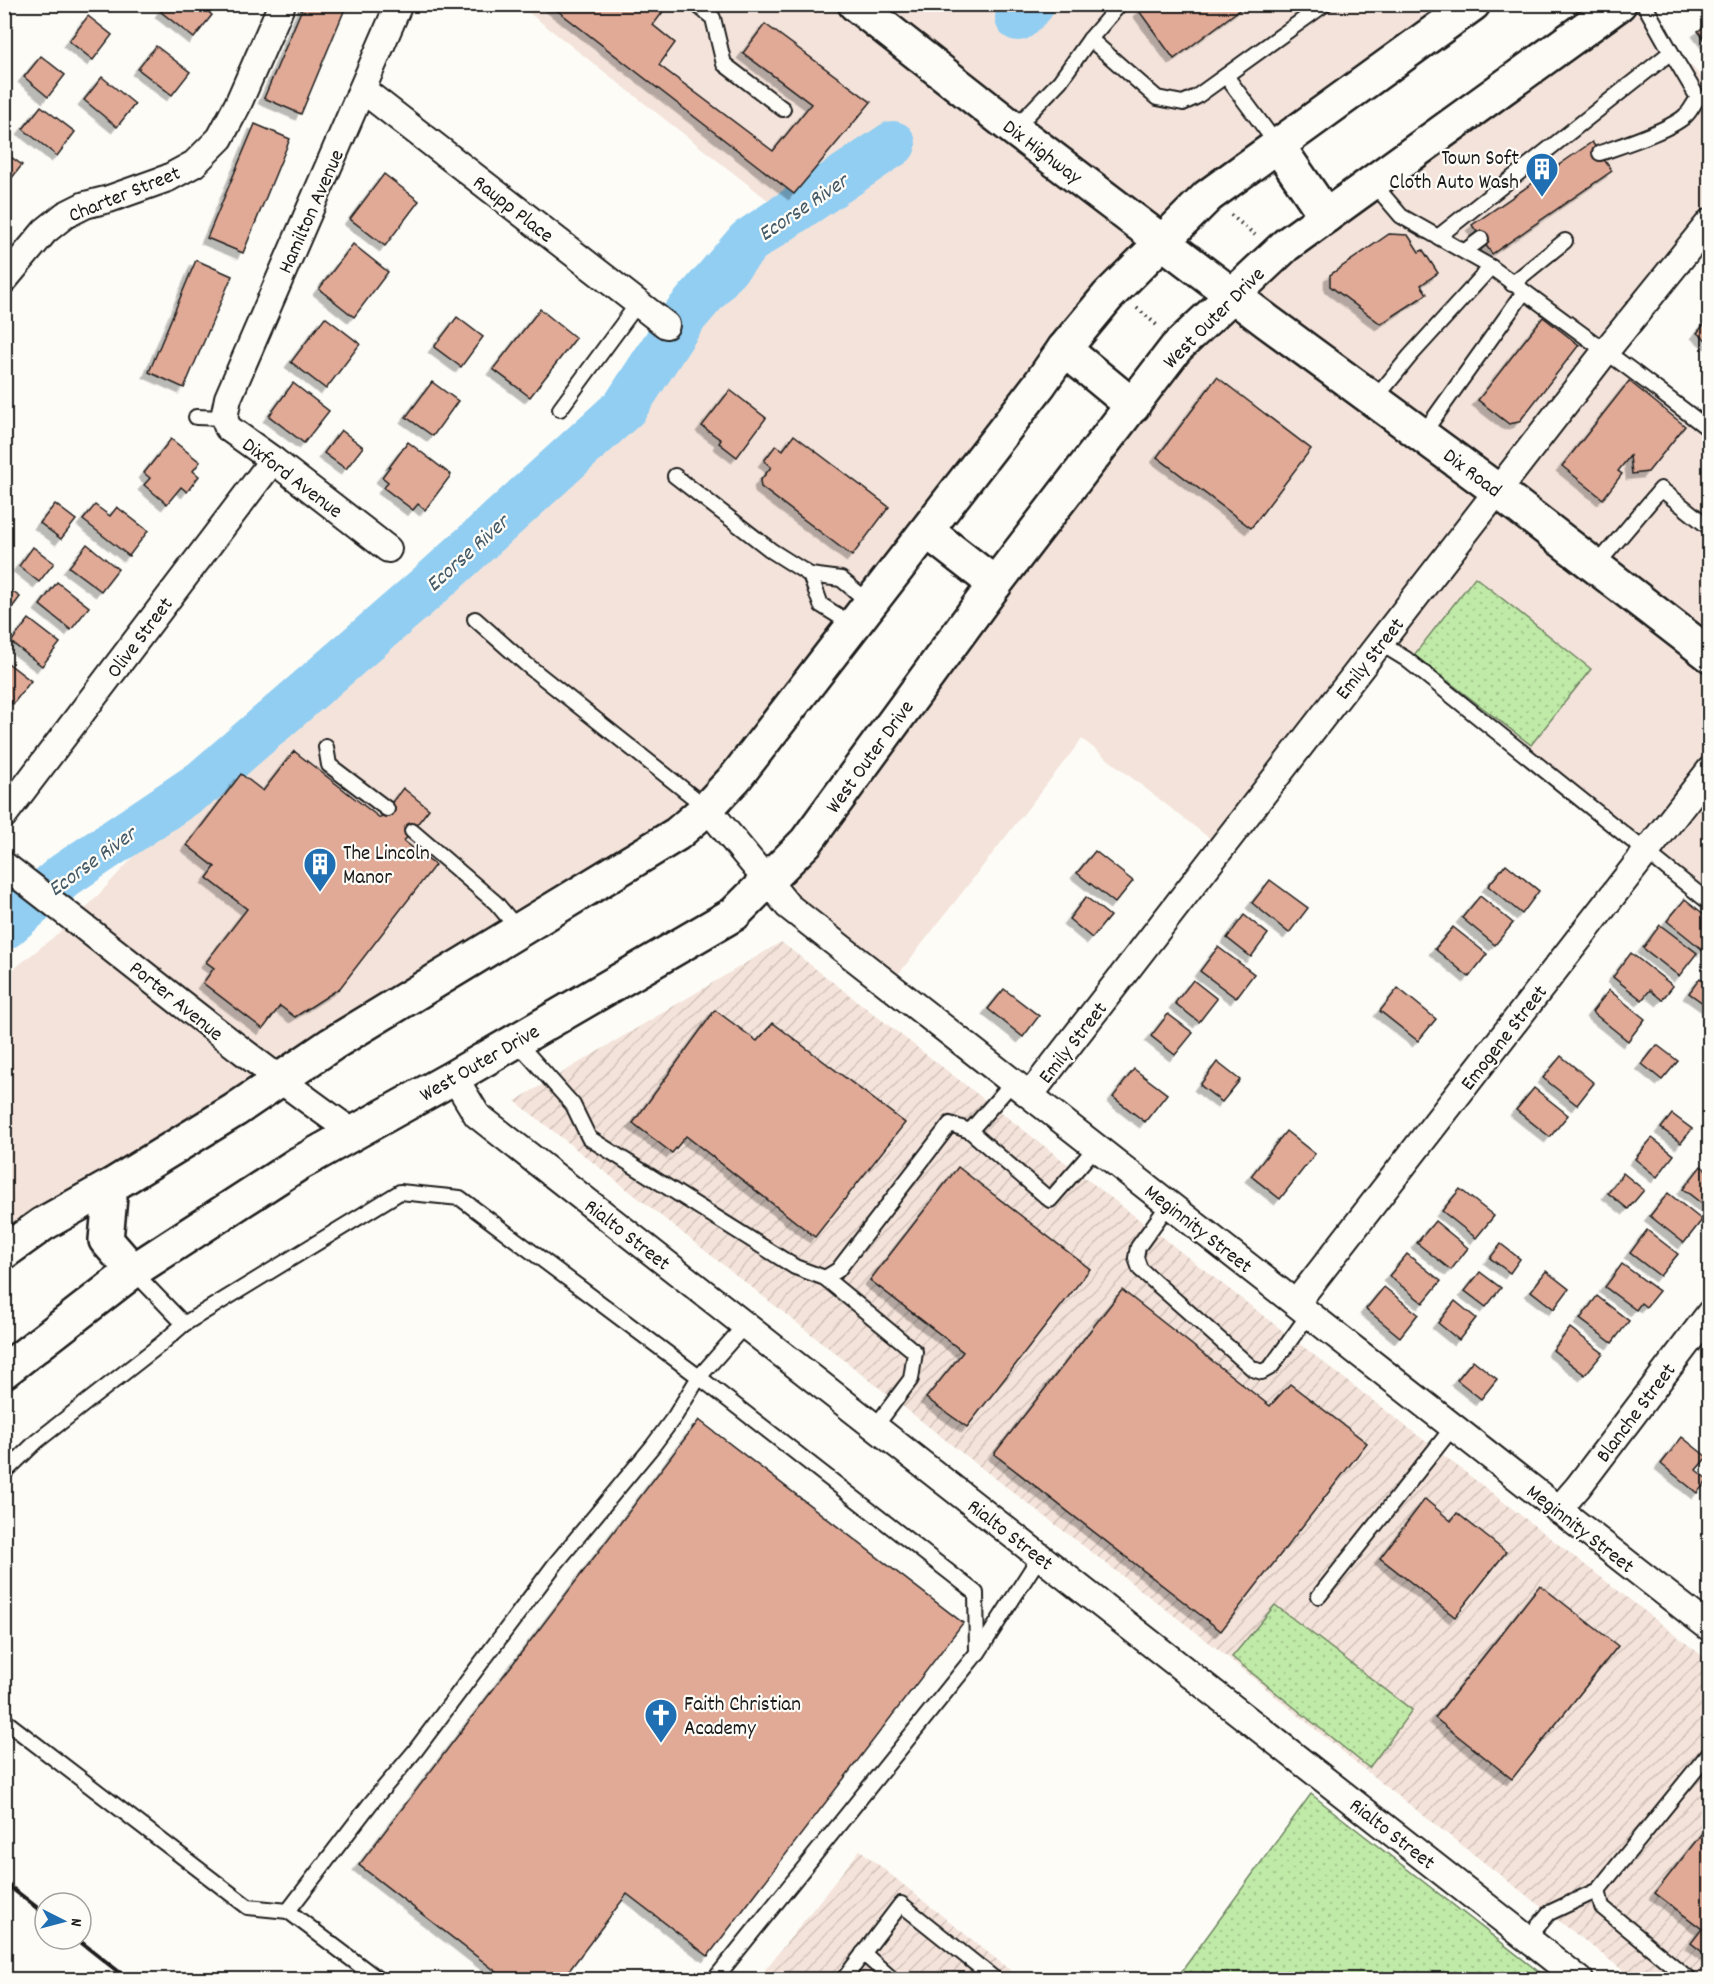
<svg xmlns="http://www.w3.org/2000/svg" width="1714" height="1984" viewBox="0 0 1714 1984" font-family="Dekko,sans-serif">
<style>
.built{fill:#f4e3da}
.industrial{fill:url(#industrial-furrows)}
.grass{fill:url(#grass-dots);stroke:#6e8362;stroke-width:1.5}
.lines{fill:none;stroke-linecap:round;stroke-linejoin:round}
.river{stroke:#92cef2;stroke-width:46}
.building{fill:#e0aa97;stroke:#1c1c1c;stroke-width:1.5;filter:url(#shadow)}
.service-casing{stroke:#1c1c1c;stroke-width:18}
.minor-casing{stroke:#1c1c1c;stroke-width:30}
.secondary-casing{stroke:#1c1c1c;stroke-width:38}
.path{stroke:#1c1c1c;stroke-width:4;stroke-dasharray:1.5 4.5;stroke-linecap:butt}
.service{stroke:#fdfcf7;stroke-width:14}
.minor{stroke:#fdfcf7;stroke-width:26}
.secondary{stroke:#fdfcf7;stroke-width:33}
.rail{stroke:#1c1c1c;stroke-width:4.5}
.labels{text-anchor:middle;stroke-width:4.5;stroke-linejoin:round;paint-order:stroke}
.street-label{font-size:21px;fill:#1c1c1c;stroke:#fdfcf7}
.poi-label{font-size:21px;fill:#1c1c1c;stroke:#fdfcf7;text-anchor:start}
.water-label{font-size:22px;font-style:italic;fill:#455a67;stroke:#fdfcf7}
</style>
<defs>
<pattern id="industrial-furrows" width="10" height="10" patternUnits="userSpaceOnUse" patternTransform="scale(1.5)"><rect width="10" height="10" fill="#f4e3da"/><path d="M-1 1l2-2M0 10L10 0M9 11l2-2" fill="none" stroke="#d1c2ba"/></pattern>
<pattern id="grass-dots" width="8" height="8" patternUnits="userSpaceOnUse" patternTransform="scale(1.5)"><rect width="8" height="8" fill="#c0eaa7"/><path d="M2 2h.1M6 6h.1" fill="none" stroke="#a4c88f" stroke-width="1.8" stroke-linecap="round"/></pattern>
<filter id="shadow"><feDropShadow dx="-5.5" dy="5.5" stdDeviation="0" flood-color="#0004"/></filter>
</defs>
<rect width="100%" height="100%" fill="#fdfcf7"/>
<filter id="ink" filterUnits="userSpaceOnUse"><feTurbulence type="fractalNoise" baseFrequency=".0167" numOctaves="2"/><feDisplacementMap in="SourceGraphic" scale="12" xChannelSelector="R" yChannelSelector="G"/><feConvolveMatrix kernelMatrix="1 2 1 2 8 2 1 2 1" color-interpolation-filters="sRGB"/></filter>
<g filter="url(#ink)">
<g class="built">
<polygon points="519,5 1473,5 1208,196 736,777 4,1239 4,977 76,919 203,782 625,407 683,318 749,241 787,215"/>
<polygon points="1630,5 1658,30 1709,85 1709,222 1606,351 1709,430 1709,904 1380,643 1222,848 1082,739 890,985 768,882 1176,348"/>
</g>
<g class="industrial">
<polygon points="781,942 1709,1661 1709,1979 1634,1979 1370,1774 1219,1650 962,1453 515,1101"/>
<polygon points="860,1850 1021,1979 757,1980"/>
</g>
<g class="grass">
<polygon points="1475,577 1591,669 1531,745 1414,655"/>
<polygon points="1275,1605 1412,1710 1369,1768 1232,1657"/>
<polygon points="1311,1794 1548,1979 1176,1979"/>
</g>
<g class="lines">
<g class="river">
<polyline points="1018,18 1032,4"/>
<polyline points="4,927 65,875 203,782 429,586 625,407 683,318 749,241 893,144"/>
</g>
</g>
<g class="building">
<polygon points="166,4 199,4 212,15 194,38 161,12"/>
<polygon points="304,4 347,4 301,114 264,98"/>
<polygon points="549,4 660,4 665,9 653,25 675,43 659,65 773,151 811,104 743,53 765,24 871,102 794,194"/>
<polygon points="1148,4 1247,4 1174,59 1139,11"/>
<polygon points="88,16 112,35 93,60 69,41"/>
<polygon points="1710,23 1710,47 1698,31"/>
<polygon points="156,46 190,72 172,95 138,69"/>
<polygon points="41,56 65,75 48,97 24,77"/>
<polygon points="102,77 135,104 117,127 84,100"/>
<polygon points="41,106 75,132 57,156 23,129"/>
<polygon points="255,124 290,139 243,253 207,238"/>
<polygon points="1592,142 1612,171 1492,254 1472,225"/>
<polygon points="4,152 22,165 4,188"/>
<polygon points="384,174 419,201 385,246 350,219"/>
<polygon points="1389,234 1408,235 1419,252 1423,250 1438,273 1421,285 1427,294 1381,324 1330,286 1330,275"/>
<polygon points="353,244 388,272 354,317 319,289"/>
<polygon points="196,260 232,276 184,388 149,372"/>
<polygon points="540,309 576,338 530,397 493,369"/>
<polygon points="325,317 360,344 326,389 291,362"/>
<polygon points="457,317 483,337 461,367 434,347"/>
<polygon points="1543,317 1579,345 1519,422 1509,424 1478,400"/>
<polygon points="1710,317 1710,343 1697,333"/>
<polygon points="1217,377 1311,449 1251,528 1157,457"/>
<polygon points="1629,381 1685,426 1648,472 1632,474 1630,456 1618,471 1622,474 1603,499 1562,466"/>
<polygon points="432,382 458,401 433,436 406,417"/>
<polygon points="293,383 329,411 304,443 269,416"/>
<polygon points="730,390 766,418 737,457 719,443 721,440 702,426"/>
<polygon points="341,430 363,447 346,469 324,453"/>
<polygon points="794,435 889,507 852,556 761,487 760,481 771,467 764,461 776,445 783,450"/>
<polygon points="171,439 200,462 193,471 199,476 187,492 181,487 167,504 144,485 150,478 144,473"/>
<polygon points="408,442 451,475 425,510 418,504 413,510 384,488 388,482 382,477"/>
<polygon points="55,504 76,520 61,539 40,523"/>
<polygon points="95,505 110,516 117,507 148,531 129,556 83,520"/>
<polygon points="87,544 118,569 101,591 69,567"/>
<polygon points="33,547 54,563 39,582 19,566"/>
<polygon points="57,582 89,607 71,630 40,605"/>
<polygon points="4,586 20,597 5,617 4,616"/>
<polygon points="29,619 60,643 42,666 11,642"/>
<polygon points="4,660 31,681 13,704 4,697"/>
<polygon points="294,751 380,818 403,788 429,809 404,841 435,865 340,988 295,1017 280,1006 263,1029 203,983 214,968 206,962 247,909 207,878 215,867 187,845 241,774 263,791"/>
<polygon points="1095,851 1133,881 1115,903 1077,873"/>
<polygon points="1506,864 1539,891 1522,914 1488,886"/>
<polygon points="1270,880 1308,908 1289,933 1252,903"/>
<polygon points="1480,896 1513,923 1495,945 1462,918"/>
<polygon points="1086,897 1110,916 1092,938 1069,919"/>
<polygon points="1685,899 1710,919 1710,941 1703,950 1667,921"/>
<polygon points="1244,915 1268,934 1251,957 1227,938"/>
<polygon points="1660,925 1697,953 1679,976 1643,948"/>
<polygon points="1453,927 1487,954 1469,977 1435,949"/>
<polygon points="1218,947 1254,974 1236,998 1200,971"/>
<polygon points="1631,953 1673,986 1662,1000 1650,990 1642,1000 1613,977"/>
<polygon points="1700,978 1710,985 1710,1008 1689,993"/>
<polygon points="1193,980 1217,999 1199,1022 1175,1003"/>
<polygon points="1398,988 1436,1019 1418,1041 1380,1011"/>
<polygon points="1004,989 1039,1016 1023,1037 988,1009"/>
<polygon points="1609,990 1645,1019 1628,1041 1592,1012"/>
<polygon points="715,1010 757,1041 773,1023 905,1123 815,1237 686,1136 672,1153 633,1123"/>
<polygon points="1168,1014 1193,1033 1175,1055 1151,1036"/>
<polygon points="1657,1045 1678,1061 1662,1080 1642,1064"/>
<polygon points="1561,1056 1594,1083 1577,1105 1543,1078"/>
<polygon points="1217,1062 1240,1080 1222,1102 1200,1085"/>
<polygon points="1134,1069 1167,1094 1145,1122 1113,1097"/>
<polygon points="1534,1088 1568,1115 1550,1137 1516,1110"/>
<polygon points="1672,1114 1692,1129 1681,1143 1661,1128"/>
<polygon points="1286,1131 1315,1154 1280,1199 1251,1176"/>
<polygon points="1652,1138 1674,1155 1657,1177 1635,1159"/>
<polygon points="1701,1166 1710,1173 1710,1210 1683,1189"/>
<polygon points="958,1167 1090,1269 967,1427 926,1398 963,1352 870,1280"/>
<polygon points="1623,1173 1644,1190 1628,1209 1608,1193"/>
<polygon points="1460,1189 1494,1216 1476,1238 1442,1211"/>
<polygon points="1668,1193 1702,1220 1684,1243 1650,1216"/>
<polygon points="1435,1221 1468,1248 1451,1270 1417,1243"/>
<polygon points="1647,1230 1678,1254 1660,1276 1630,1253"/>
<polygon points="1501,1244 1520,1259 1510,1273 1490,1258"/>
<polygon points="1407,1254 1441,1281 1423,1303 1389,1276"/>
<polygon points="1622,1264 1659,1291 1646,1307 1641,1303 1636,1310 1605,1287"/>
<polygon points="1546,1271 1569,1289 1554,1309 1531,1291"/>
<polygon points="1480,1272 1501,1288 1486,1307 1465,1291"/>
<polygon points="1384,1287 1418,1314 1400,1337 1366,1309"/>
<polygon points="1122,1290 1270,1406 1290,1384 1367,1443 1221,1631 994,1454"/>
<polygon points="1597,1296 1629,1321 1612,1343 1580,1319"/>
<polygon points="1455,1301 1476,1318 1459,1340 1438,1323"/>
<polygon points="1570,1328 1603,1353 1585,1375 1553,1350"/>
<polygon points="1473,1360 1497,1379 1481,1399 1457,1380"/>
<polygon points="699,1420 963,1623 708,1956 627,1894 562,1980 507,1980 359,1865"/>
<polygon points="1682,1437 1707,1457 1696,1470 1708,1480 1697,1493 1661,1464"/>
<polygon points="1425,1499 1451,1521 1457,1513 1506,1552 1455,1617 1380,1558"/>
<polygon points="1540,1585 1618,1646 1512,1779 1435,1718"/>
<polygon points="1710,1823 1710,1958 1691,1943 1702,1929 1655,1893"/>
</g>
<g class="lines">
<g class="service-casing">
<g id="service">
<polyline points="696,4 713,18 724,64 783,109"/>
<polyline points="1090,39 1157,98 1183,103 1196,97 1325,4"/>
<polyline points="1226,76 1278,146"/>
<polyline points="1014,129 1060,81 1090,39 1120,4"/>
<path d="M1600,153C1620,146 1674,129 1687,114C1691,110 1694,103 1698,98L1671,52"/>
<polyline points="1372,182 1401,216 1491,267 1631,370 1710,430"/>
<polyline points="1439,236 1671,52 1644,4"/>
<polyline points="1465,251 1481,239"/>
<polyline points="1512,284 1565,241"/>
<polyline points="1374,400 1410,356 1491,267"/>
<polyline points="560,409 638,303"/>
<polyline points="196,417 224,418"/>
<polyline points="1422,435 1524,292"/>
<polyline points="675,476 772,551 810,575 841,579 870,603"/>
<polyline points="1595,567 1661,489 1710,528"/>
<polyline points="810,575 821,605 853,625"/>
<polyline points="475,619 527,665 707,808"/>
<polyline points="1380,643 1406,659 1710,903"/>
<polyline points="326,747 329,765 387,809"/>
<polyline points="412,831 496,903 518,929"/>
<polyline points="516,1041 573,1105 589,1138 795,1267 825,1278 915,1352 911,1379 875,1427"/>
<polyline points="970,1131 1013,1082"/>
<polyline points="1169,1204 1138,1247 1136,1258 1140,1269 1253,1369 1262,1372 1271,1367 1309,1314"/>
<polyline points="133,1271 184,1324"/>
<polyline points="825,1278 838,1270 950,1124 970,1131 1050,1200 1096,1147"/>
<polyline points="4,1473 37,1441 161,1344 184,1324 400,1192 460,1198 699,1377 675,1416 652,1447 556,1563 415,1751 370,1804 288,1911 248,1907 4,1720"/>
<polyline points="1319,1596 1453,1427"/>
<polyline points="978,1653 1040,1556"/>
<polyline points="1598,1890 1602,1907 1690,1980"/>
<polyline points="288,1911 379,1980"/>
<polyline points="1528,1938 1549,1913 1598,1890 1710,1752"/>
<polyline points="863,1953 893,1980"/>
<polyline points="714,1980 977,1653 976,1593 699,1377 745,1325"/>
<polyline points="843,1980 901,1904 996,1980"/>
</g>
</g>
<g class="minor-casing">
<g id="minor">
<polyline points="363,90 666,325"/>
<polyline points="4,280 45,231 65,215 85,205 109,199 168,178 194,164 220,138 238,104 282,4"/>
<polyline points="388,549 273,460 228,428 224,418 228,398 399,4"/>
<polyline points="707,808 788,906 1710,1628"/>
<polyline points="4,815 273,460"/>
<path d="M4,865C121,954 233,1048 352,1132"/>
<polyline points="454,1077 477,1115 1580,1980"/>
<polyline points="1030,1095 1605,352 1710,222"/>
<polyline points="1296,1303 1710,770"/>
<polyline points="1558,1510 1578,1487 1710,1313"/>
</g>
</g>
<g class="secondary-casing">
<g id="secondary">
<polyline points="855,4 1014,129 1268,322 1498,491 1710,655"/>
<polyline points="1278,146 1326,216"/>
<polyline points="1064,349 1133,406"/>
<polyline points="927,531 995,584"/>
<polyline points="111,1186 106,1240 133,1271"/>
<polyline points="4,1252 43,1224 111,1186 235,1110 332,1044 677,834 707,808 736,777 1039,385 1064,349 1108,296 1208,196 1473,4"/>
<polyline points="4,1371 133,1271 298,1164 454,1077 734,914 806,842 995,584 1176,348 1286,245 1619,4"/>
</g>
</g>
<g class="path">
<polyline points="1231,215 1255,235"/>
<polyline points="1137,308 1159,327"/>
</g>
<use href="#service" class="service"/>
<use href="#minor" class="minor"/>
<use href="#secondary" class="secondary"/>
<g class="rail">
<polyline points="4,1882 45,1914"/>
<polyline points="77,1939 129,1980"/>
</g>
</g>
</g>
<defs>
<g id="building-pin" transform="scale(1.725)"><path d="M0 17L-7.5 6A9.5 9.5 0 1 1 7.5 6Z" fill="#1f6fb2" stroke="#fdfcf7"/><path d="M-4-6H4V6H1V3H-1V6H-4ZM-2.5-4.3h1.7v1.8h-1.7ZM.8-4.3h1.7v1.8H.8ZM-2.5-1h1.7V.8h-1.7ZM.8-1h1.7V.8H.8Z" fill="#fff"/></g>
<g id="church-pin" transform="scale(1.725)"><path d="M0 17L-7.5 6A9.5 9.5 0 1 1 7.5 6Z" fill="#1f6fb2" stroke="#fdfcf7"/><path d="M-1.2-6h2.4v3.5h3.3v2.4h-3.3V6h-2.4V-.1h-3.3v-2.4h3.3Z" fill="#fff"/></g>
</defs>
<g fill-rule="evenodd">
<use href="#building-pin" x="1542" y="169"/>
<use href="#building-pin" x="320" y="864"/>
<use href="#church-pin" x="661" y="1715"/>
</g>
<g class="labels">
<g class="street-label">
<text transform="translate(1043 151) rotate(37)" y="7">Dix Highway</text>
<text transform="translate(124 193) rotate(-22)" y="7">Charter Street</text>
<text transform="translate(514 208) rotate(38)" y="7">Raupp Place</text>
<text transform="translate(310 211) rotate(-66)" y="7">Hamilton Avenue</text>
<text transform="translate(1213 317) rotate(-45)" y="7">West Outer Drive</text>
<text transform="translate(1473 472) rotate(37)" y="7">Dix Road</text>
<text transform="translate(293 477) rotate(37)" y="7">Dixford Avenue</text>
<text transform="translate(139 637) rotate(-53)" y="7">Olive Street</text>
<text transform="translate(1369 658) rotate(-52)" y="7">Emily Street</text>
<text transform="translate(869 756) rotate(-54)" y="7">West Outer Drive</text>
<text transform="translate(177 1000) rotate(39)" y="7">Porter Avenue</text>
<text transform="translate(1503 1037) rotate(-52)" y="7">Emogene Street</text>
<text transform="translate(1072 1042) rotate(-52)" y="7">Emily Street</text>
<text transform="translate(479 1062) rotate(-30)" y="7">West Outer Drive</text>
<text transform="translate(1199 1228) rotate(38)" y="7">Meginnity Street</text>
<text transform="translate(628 1234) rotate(38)" y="7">Rialto Street</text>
<text transform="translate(1635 1412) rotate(-53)" y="7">Blanche Street</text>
<text transform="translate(1581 1528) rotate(38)" y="7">Meginnity Street</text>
<text transform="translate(1011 1534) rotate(38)" y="7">Rialto Street</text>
<text transform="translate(1393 1833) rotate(38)" y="7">Rialto Street</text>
</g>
<g class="poi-label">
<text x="1519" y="164" text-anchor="end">Town Soft<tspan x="1519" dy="24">Cloth Auto Wash</tspan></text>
<text x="343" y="859">The Lincoln<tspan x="343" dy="24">Manor</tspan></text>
<text x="684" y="1710">Faith Christian<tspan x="684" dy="24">Academy</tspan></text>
</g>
<g class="water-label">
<text transform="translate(802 206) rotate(-34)" y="8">Ecorse River</text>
<text transform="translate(466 552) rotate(-42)" y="8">Ecorse River</text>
<text transform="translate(91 860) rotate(-36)" y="8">Ecorse River</text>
</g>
</g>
<rect width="1714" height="1984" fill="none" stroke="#fdfcf7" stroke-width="24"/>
<rect x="12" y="12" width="1690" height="1960" fill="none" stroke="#1c1c1c" stroke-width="2" filter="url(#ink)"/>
<g transform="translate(63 1921) rotate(96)"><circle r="28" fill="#fdfcf7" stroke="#a3a29f" stroke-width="1.5"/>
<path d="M0-4.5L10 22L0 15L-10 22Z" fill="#1f6fb2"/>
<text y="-9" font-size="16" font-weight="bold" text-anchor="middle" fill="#1c1c1c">N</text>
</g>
</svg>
